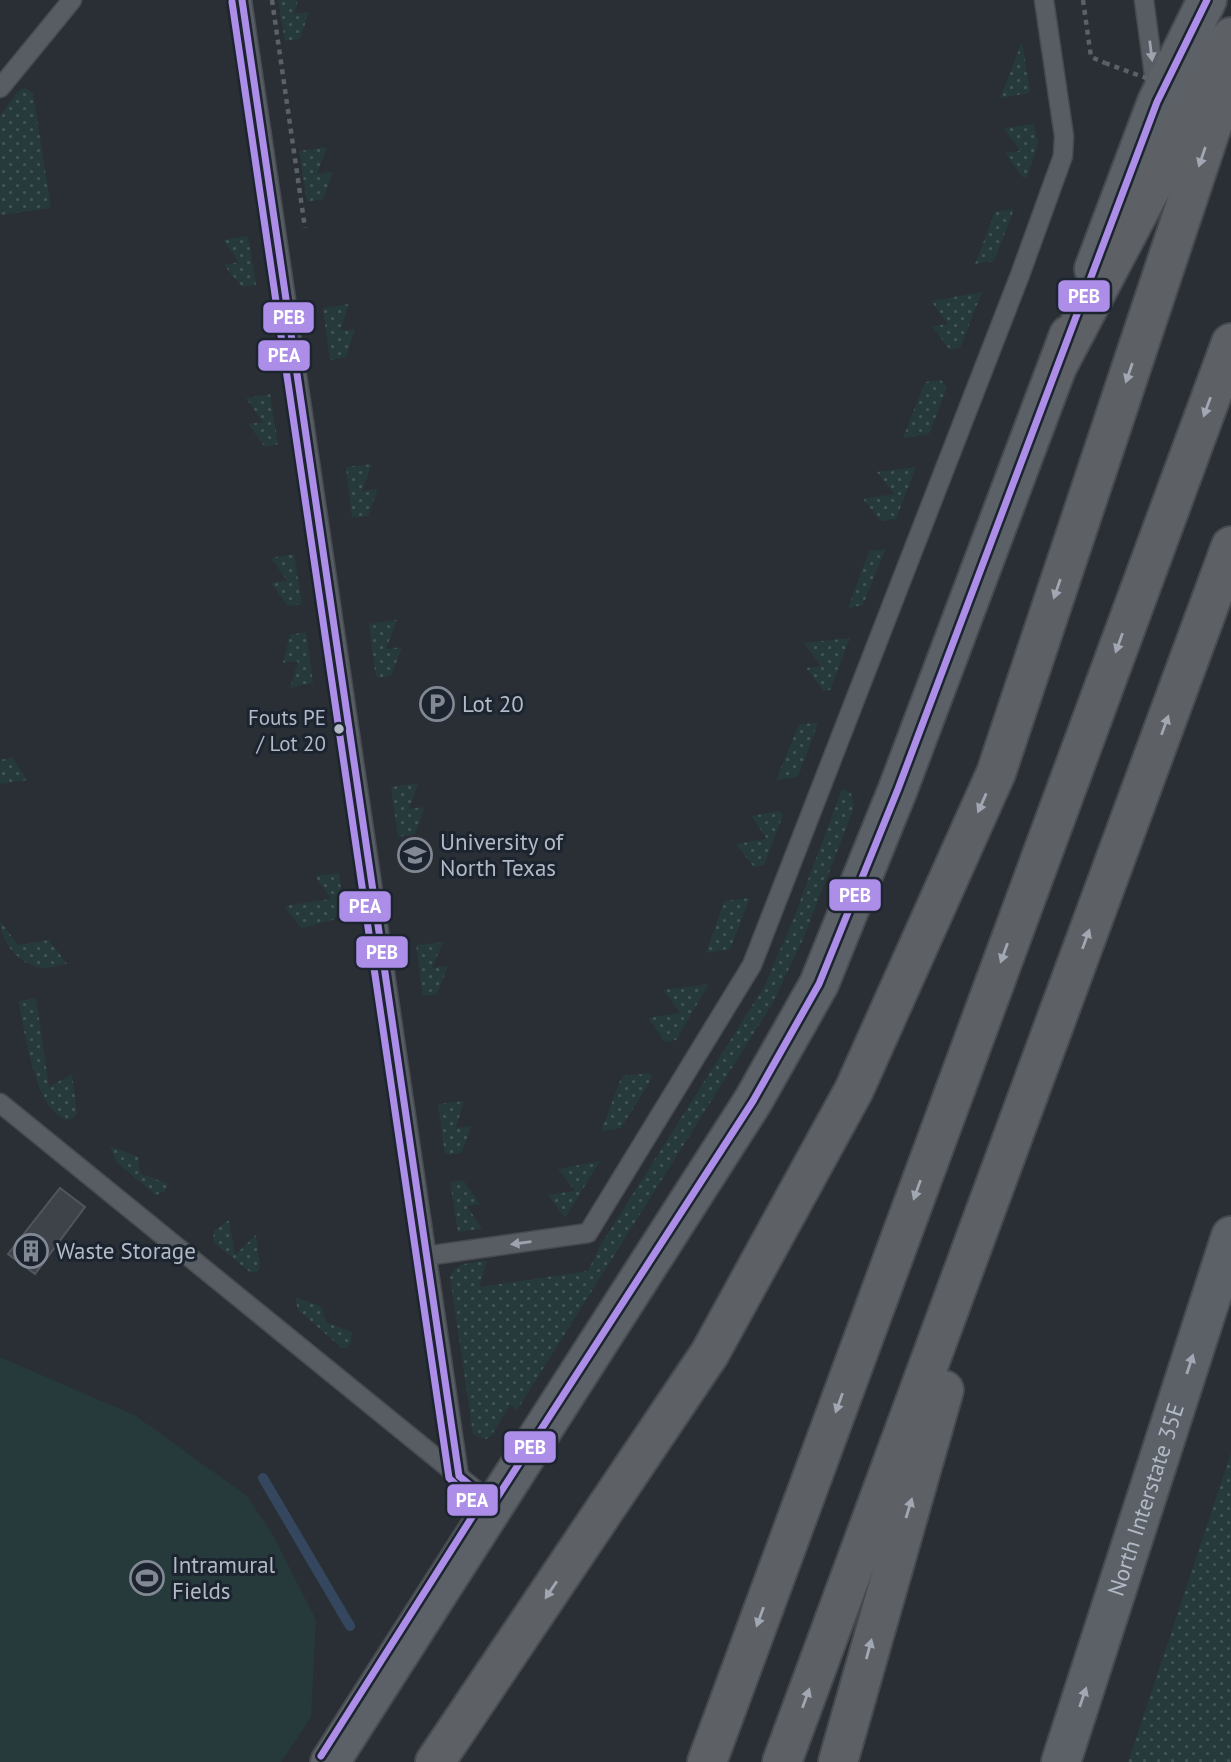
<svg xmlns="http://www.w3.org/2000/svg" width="1231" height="1762" viewBox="0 0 1231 1762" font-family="'PT Sans',sans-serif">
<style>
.grass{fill:url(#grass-dots)}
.pitch{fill:#26393b}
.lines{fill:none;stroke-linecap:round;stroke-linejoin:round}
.stream{stroke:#35475e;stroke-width:10}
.building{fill:#3e4349;stroke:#51565d;stroke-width:2}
.service-casing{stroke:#474b50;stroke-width:21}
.secondary-casing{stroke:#474b50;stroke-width:42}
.motorway-casing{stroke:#464a51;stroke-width:42}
.path{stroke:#5b6167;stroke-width:4.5;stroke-dasharray:5 5;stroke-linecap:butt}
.service{stroke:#585c63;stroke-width:18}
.secondary{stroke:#5c6168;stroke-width:38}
.motorway{stroke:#5d6064;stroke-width:38}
.path-bridge{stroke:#5b6167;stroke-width:4.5;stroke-dasharray:5 5;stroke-linecap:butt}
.bus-1-casing{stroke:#1c2430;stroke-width:12}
.bus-2-casing{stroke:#1c2430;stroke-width:12}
.bus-1{stroke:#ac8ee8;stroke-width:7}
.bus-2{stroke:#ac8ee8;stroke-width:7}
.oneway{fill:#9ca2ae}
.oneway2{fill:#a1a8b3}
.oneway3{fill:#a1a8b4}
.bus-dot{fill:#b2bac7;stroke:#1c2430;stroke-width:2.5}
.labels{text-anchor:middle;stroke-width:6;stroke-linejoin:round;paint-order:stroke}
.bus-label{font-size:21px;fill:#b2bac7;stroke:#1c2430;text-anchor:end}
.poi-label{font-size:23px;fill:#b2bac7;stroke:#1c2430;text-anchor:start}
.street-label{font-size:23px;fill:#b2bac7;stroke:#1c2430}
.line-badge{stroke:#1c2430;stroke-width:2.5}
.badge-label{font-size:19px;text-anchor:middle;font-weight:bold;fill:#fff}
</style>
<defs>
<pattern id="grass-dots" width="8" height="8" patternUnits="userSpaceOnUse" patternTransform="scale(1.75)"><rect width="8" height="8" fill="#26393b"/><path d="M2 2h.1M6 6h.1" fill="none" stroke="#435456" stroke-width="1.8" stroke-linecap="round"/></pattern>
</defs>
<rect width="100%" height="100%" fill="#292f35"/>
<g class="grass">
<polygon points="278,0 298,0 294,14 309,12 300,39 285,41"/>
<polygon points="1022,42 1030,93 1000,98"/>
<polygon points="25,88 33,93 51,208 0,215 0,116 18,91"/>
<polygon points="1034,124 1038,144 1027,177 1022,177 1005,153 1020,151 1004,128"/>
<polygon points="327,147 317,174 333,172 323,199 307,202 299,151"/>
<polygon points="1014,209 994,261 975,264 995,212"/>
<polygon points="248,236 256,285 242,287 224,265 239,262 223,240"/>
<polygon points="982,292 960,348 950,350 932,326 948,324 931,301"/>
<polygon points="349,304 340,331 355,329 346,357 330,360 323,308"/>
<polygon points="941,380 947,388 929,434 903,438 925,382"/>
<polygon points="270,394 278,444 265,447 248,424 263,422 246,398"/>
<polygon points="372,464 362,491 378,489 368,516 352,518 346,467"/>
<polygon points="916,467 896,519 881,521 863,499 894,494 877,472"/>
<polygon points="885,550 863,605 848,608 869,551"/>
<polygon points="294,554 302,604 288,606 271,583 287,581 271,558"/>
<polygon points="397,620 386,649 402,647 391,676 376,678 369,624"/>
<polygon points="306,632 313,683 290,688 298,661 283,663 290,635"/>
<polygon points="850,638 830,690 824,691 806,668 821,666 804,643"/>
<polygon points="818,723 798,777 776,780 799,724"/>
<polygon points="12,757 27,780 0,784 0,760"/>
<polygon points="418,783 409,809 425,807 415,834 398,837 391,787"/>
<path d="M842,789L851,793L854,808L803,939L772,1004L517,1410L510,1405L491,1436L486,1439L473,1434L450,1277C456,1261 472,1263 487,1261L479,1287L588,1271L600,1246L764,987L793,920Z"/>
<polygon points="779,811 783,815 764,865 754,867 736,844 767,839 751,816"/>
<polygon points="339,873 344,909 333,920 301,928 284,906 331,899 315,876"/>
<polygon points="750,898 730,949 706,953 724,901"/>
<path d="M0,921L18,945L49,940L67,964C60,965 51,968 44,968C21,967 0,942 0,921Z"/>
<polygon points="443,942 432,968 448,966 437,994 423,996 416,945"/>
<polygon points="709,984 676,1040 665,1042 648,1018 680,1013 663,990"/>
<path d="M36,998L49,1087L72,1074L77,1114L70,1120C35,1117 25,1029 18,1001Z"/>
<polygon points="650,1073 652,1078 621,1128 601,1131 622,1076"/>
<polygon points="464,1101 456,1128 471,1126 462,1153 445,1155 438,1104"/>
<polygon points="110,1146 138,1157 140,1173 168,1184 165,1191 156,1195 117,1163"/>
<polygon points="600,1161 565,1218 548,1195 575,1191 558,1169"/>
<polygon points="463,1180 480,1204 467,1206 482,1229 458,1232 450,1182"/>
<polygon points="229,1220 235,1255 256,1235 260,1267 257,1272 250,1272 213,1242 214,1231"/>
<polygon points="295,1297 322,1307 325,1322 352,1332 351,1343 347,1348 342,1348 298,1310"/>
<polygon points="1231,1453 1231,1762 1128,1762"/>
</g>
<polygon class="pitch" points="0,1357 136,1416 247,1496 273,1535 316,1620 311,1717 281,1762 0,1762"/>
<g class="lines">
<polyline class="stream" points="263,1478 350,1626"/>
</g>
<polygon class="building" points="60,1188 85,1207 35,1274 8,1254"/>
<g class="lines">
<g class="service-casing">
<g id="service">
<polyline points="242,0 459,1476"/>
<polyline points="1144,0 1156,90"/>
<polyline points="0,88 72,0"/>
<polyline points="0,1103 493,1504"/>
<polyline points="426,1256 588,1233 752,965 1020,275 1063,156 1064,136 1044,0"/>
</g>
</g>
<g class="secondary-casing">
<g id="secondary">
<polyline points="1094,269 1157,102 1207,0"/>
<polyline points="330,1762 753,1101 819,984 898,789 1069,335"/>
<path id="s1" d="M1061,1762L1231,1236"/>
</g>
</g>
<g class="motorway-casing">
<g id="motorway">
<polyline points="1058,365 1231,37"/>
<polyline points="435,1762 710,1353 854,1090 996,773 1231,69"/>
<polyline points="707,1762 1231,343"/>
<polyline points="782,1762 1231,546"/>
<polyline points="838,1762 944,1390"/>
</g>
</g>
<g class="path">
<polyline points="272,0 305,228"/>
<polyline points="1083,0 1091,57 1105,63"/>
</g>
<use href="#service" class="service"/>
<use href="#secondary" class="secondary"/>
<use href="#motorway" class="motorway"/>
<polyline class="path-bridge" points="1105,63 1231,109"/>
<g class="bus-1-casing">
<polyline id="bus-1" points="242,0 459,1476 493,1504 753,1101 819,984 898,789 1157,102 1207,0"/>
</g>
<g class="bus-2-casing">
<polyline id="bus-2" points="232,2 449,1478 479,1506 321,1756"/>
</g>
<use href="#bus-1" class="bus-1"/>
<use href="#bus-2" class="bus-2"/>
</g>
<defs><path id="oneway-solid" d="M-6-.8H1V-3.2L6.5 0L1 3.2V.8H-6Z" transform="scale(1.75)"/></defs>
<g class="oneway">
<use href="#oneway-solid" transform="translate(1151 51) rotate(83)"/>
<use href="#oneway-solid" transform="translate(521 1243) rotate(172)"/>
</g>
<g class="oneway2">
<use href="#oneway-solid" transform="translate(1202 157) rotate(109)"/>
<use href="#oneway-solid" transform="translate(1129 373) rotate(109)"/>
<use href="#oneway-solid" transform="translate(1207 407) rotate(110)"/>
<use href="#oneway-solid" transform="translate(1057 589) rotate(109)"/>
<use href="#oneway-solid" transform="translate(1119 643) rotate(110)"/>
<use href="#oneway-solid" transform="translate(1165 725) rotate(-70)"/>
<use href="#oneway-solid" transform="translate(982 803) rotate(114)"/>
<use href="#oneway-solid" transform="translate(1086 939) rotate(-70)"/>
<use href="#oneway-solid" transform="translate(1004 953) rotate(110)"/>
<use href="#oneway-solid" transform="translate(917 1190) rotate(110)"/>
<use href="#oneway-solid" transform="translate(839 1403) rotate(110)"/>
<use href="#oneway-solid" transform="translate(909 1508) rotate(-73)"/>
<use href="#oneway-solid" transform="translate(551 1590) rotate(124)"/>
<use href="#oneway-solid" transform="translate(760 1617) rotate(110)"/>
<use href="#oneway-solid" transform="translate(869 1649) rotate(-75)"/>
<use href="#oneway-solid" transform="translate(806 1698) rotate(-70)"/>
</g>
<g class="oneway3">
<use href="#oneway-solid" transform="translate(1190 1364) rotate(-72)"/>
<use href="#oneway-solid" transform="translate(1083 1697) rotate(-71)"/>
</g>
<defs>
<g id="parking-ring" transform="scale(1.75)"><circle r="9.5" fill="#1c2430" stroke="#828994" stroke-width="1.5"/><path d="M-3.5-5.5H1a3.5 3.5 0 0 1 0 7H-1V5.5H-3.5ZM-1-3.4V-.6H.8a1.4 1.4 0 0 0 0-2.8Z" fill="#828994"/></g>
<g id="university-ring" transform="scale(1.75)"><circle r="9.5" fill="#1c2430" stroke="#828994" stroke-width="1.5"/><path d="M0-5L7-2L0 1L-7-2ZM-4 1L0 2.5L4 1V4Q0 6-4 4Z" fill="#828994"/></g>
<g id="building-ring" transform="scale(1.75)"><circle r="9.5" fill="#1c2430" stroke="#828994" stroke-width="1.5"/><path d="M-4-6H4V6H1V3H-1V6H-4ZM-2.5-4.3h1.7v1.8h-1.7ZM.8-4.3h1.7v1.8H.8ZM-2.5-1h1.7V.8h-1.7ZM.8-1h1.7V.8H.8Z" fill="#828994"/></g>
<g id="stadium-ring" transform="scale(1.75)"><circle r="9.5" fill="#1c2430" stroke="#828994" stroke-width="1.5"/><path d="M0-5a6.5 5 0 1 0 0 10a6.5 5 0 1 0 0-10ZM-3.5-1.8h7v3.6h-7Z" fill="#828994"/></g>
</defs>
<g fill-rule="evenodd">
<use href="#parking-ring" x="437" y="704"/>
<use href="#university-ring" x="415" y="855"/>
<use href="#building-ring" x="31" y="1251"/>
<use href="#stadium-ring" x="147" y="1578"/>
</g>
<circle class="bus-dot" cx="339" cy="729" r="6"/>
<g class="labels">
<g class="bus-label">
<text x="326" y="725">Fouts PE<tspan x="326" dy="26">/ Lot 20</tspan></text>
</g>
<g class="poi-label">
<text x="462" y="712">Lot 20</text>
<text x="440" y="850">University of<tspan x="440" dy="26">North Texas</tspan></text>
<text x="56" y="1259">Waste Storage</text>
<text x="172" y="1573">Intramural<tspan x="172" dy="26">Fields</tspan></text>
</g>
<g class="street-label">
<text dy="8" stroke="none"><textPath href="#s1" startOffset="276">North Interstate 35E</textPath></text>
</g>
</g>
<g class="line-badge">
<rect x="1057" y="279" width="54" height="34" rx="7" fill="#ac8ee8"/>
<rect x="262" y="301" width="53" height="33" rx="7" fill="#ac8ee8"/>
<rect x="257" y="339" width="54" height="33" rx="7" fill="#ac8ee8"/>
<rect x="828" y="878" width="54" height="34" rx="7" fill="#ac8ee8"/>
<rect x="338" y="890" width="54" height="33" rx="7" fill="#ac8ee8"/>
<rect x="355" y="935" width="54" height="34" rx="7" fill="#ac8ee8"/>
<rect x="503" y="1430" width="54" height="34" rx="7" fill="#ac8ee8"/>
<rect x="446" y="1483" width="53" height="34" rx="7" fill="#ac8ee8"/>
</g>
<g class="badge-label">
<text x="1084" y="303">PEB</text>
<text x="289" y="324">PEB</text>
<text x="284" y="362">PEA</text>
<text x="855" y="902">PEB</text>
<text x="365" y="913">PEA</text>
<text x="382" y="959">PEB</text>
<text x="530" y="1454">PEB</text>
<text x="472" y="1507">PEA</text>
</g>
</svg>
